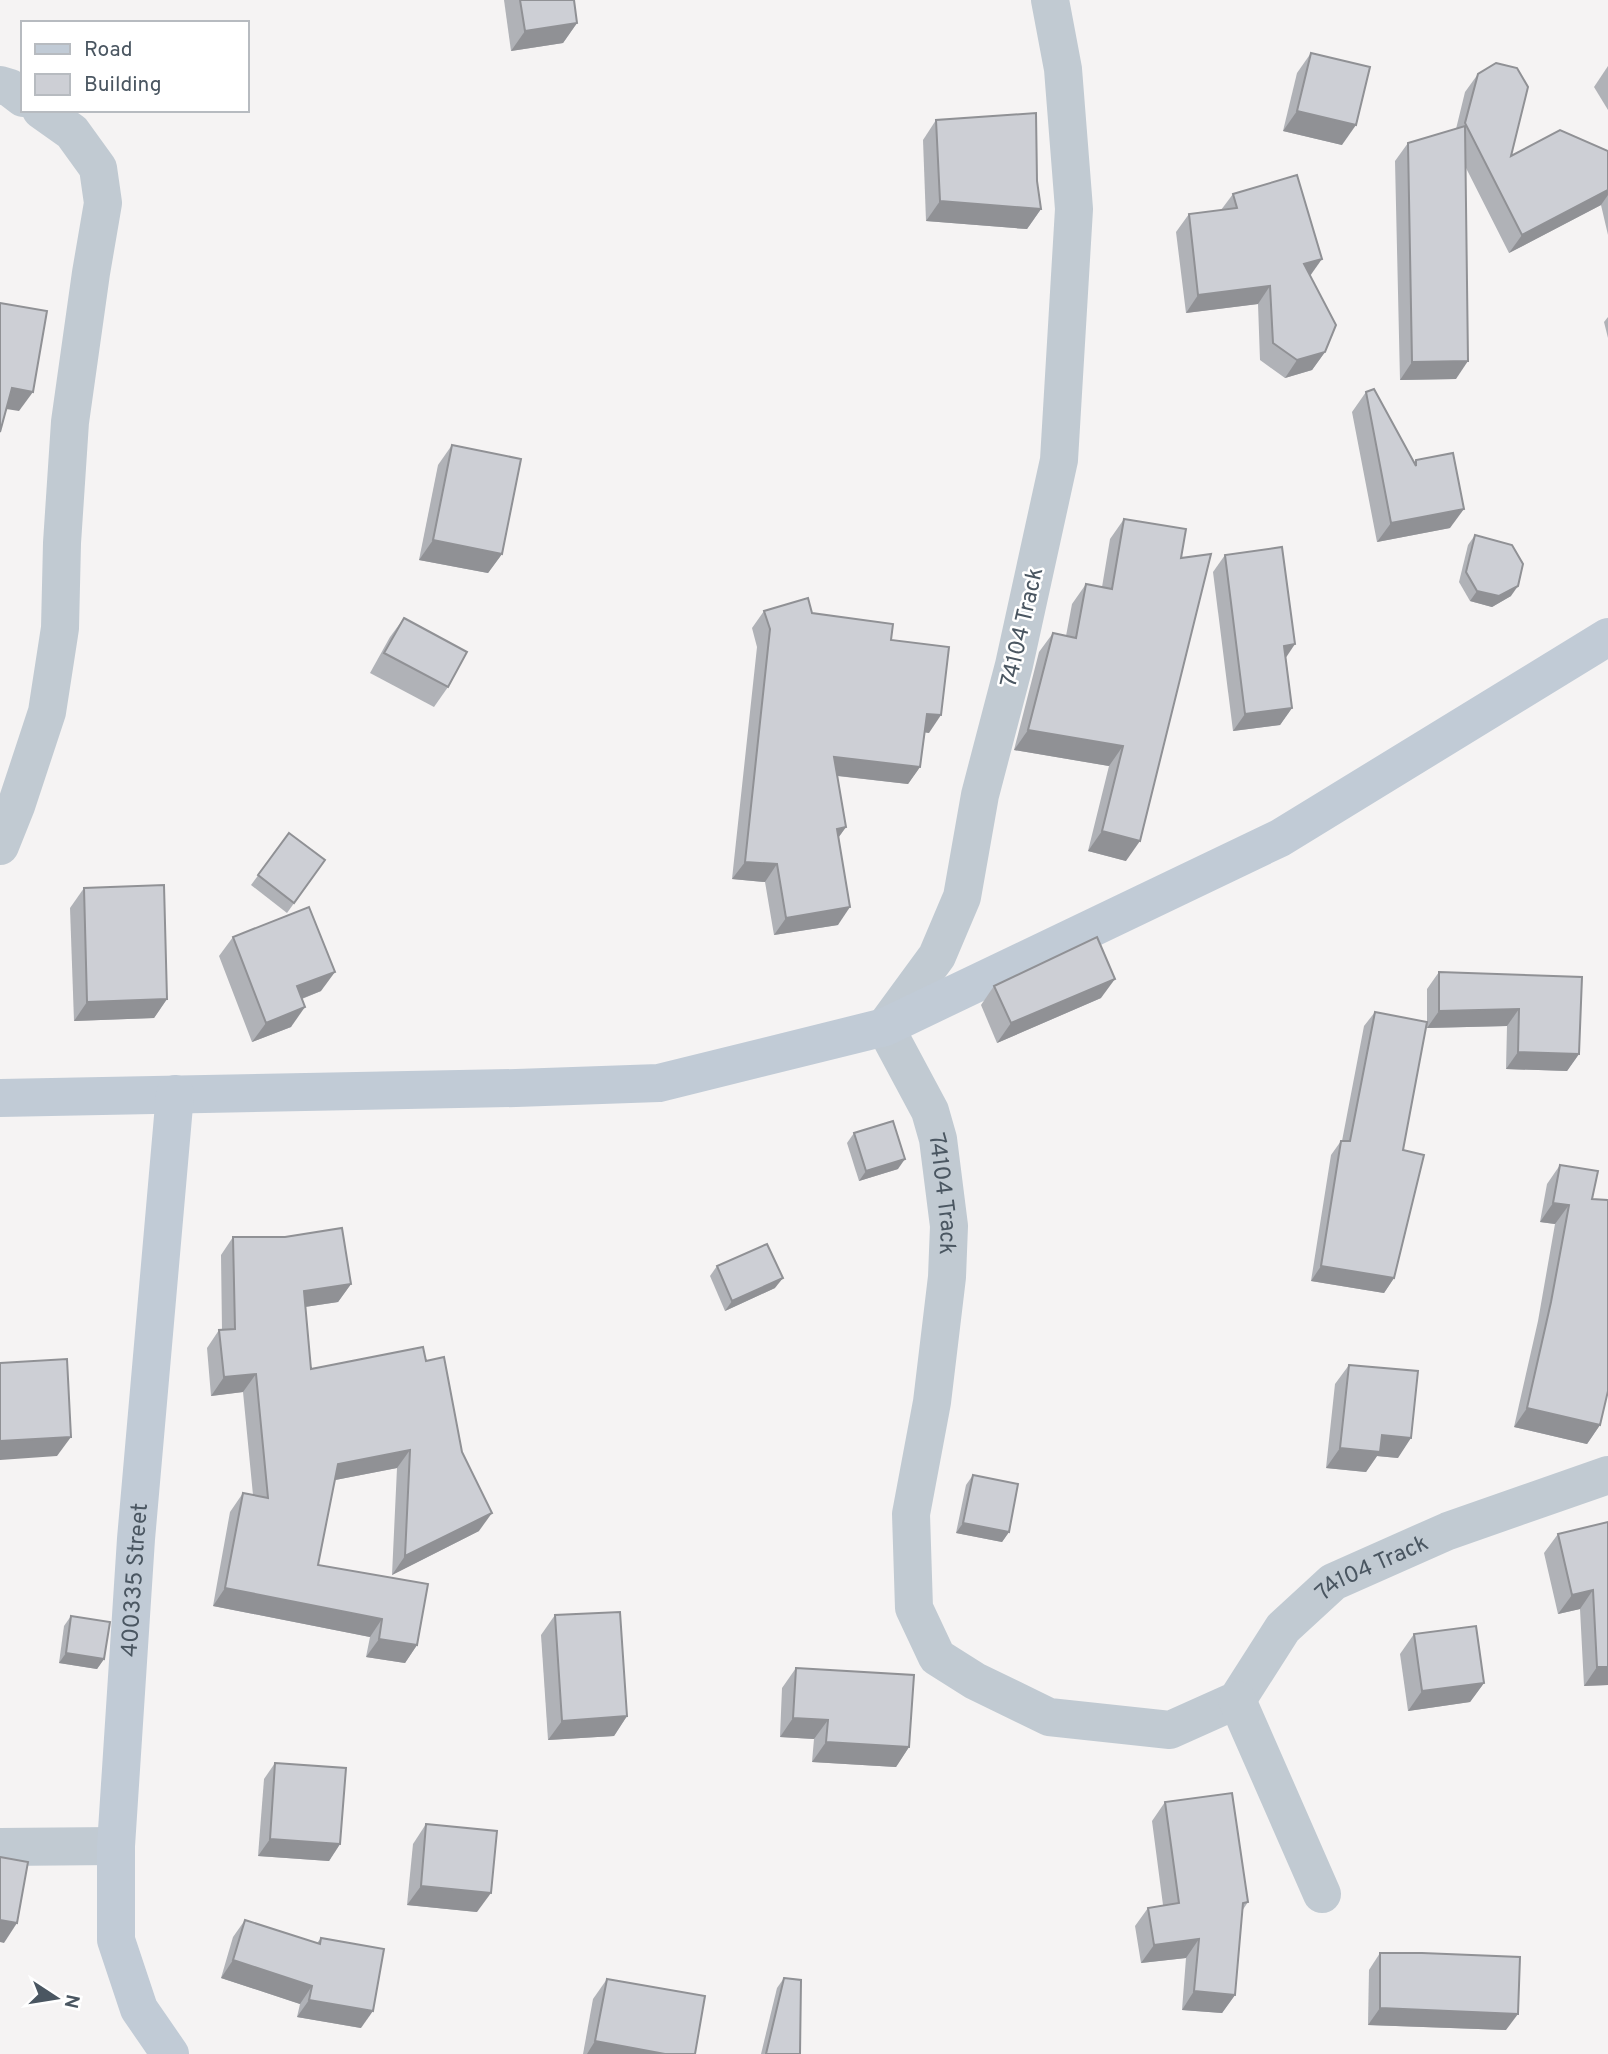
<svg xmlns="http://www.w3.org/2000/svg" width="1608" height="2054" viewBox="0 0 1608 2054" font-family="Overpass,sans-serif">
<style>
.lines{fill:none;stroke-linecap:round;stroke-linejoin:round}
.street{stroke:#c1cad2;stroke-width:38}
.secondary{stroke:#c1cbd6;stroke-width:38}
.wall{fill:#b0b2b7}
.shaded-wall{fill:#909195}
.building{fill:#cdcfd5;stroke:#909195;stroke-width:2}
.labels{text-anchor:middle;stroke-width:5;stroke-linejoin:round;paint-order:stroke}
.street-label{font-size:23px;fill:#4a5661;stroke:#fff}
</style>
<rect width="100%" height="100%" fill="#f5f3f3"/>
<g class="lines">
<g class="street">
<path id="s1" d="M1050,0L1063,69L1074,209L1059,460L1014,665L980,795L962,897L937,956L885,1027L930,1111L938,1139L949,1226L947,1277L932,1402L911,1514L914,1608L937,1657L975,1681L1049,1717L1170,1730L1237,1700L1283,1628L1333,1582L1448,1531L1608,1475"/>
<polyline points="0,85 10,88 23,98"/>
<polyline points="0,846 16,806 47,712 60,628 62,543 70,422 91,273 103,203 98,168 72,132 41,110"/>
<polyline points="1237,1700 1322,1894"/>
<polyline points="0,1847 116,1846"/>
</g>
<g class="secondary">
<polyline points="0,1098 516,1088 659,1083 885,1027 1280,838 1608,637"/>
<path id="s2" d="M170,2054L139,2009L116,1940V1846L136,1539L175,1094"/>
</g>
</g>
<g class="wall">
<polygon points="504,0 574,0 577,23 563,43 511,51"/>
<polygon points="1311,53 1342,145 1283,131 1297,73"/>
<polygon points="1608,66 1608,110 1594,87"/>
<polygon points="1478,74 1511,156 1608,151 1608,235 1601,205 1509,253 1465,166 1456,379 1400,380 1395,161 1408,143 1456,129 1465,92"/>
<polygon points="936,120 1037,181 1041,209 1027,229 926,221 923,140"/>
<polygon points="1233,194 1310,276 1325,352 1312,370 1285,378 1260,360 1258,304 1186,313 1176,232 1189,214 1221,210"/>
<polygon points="1608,317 1608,338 1604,322"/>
<polygon points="1366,392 1414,462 1416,460 1450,528 1377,542 1352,412"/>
<polygon points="452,445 502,554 488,573 419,560 438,465"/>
<polygon points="1124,519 1126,861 1088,851 1109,766 1014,750 1039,652 1053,633 1066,636 1072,604 1086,584 1102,587 1110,539"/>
<polygon points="1475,535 1511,596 1492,607 1470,601 1459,582 1468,545"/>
<polygon points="1225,555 1286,658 1292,708 1280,725 1233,731 1213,572"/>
<polygon points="764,611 812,613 891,640 929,733 925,732 920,767 908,784 837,776 846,827 838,838 838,925 774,935 765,882 732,879 757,647 752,628"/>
<polygon points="404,618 448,687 434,707 370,673 390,637"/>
<polygon points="289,833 325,860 287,913 251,885"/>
<polygon points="84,888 167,999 154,1018 74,1021 70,908"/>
<polygon points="233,937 321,991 302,999 291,1027 252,1042 219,956"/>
<polygon points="1439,972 1582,977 1579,1054 1567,1071 1506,1069 1507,1026 1427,1028 1427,989"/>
<polygon points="994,986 1101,998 997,1043 981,1005"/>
<polygon points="1375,1012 1403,1150 1394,1278 1384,1293 1311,1281 1331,1155 1341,1141 1342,1141 1364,1026"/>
<polygon points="854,1133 898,1169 859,1181 847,1143"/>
<polygon points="1560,1165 1592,1199 1600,1425 1587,1444 1514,1427 1538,1321 1555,1224 1540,1222 1547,1184"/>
<polygon points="233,1237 351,1284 338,1302 305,1307 311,1369 426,1361 462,1452 479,1531 392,1575 397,1468 335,1480 318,1565 417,1645 405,1663 366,1657 370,1637 213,1606 230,1512 243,1493 253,1495 243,1392 211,1396 207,1348 219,1330 222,1330 221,1255"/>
<polygon points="717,1266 775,1288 725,1311 710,1276"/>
<polygon points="1349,1365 1398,1458 1377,1456 1366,1472 1326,1468 1335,1384"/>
<polygon points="973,1475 1009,1532 1002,1542 956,1533 966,1485"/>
<polygon points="1608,1522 1608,1685 1584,1686 1580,1609 1558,1614 1544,1553 1558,1534"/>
<polygon points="555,1615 627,1716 614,1736 548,1740 541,1635"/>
<polygon points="71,1616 104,1659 97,1669 59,1663 64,1626"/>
<polygon points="1414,1634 1484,1683 1470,1702 1408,1711 1400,1654"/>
<polygon points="796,1668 909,1747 896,1767 812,1762 814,1739 780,1737 782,1688"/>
<polygon points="275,1763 340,1844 329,1861 258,1856 264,1779"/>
<polygon points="1165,1802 1248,1902 1242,1911 1235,1995 1222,2013 1182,2010 1186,1958 1141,1963 1135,1926 1148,1908 1163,1905 1152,1821"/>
<polygon points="426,1824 477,1912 407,1905 413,1844"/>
<polygon points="245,1920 317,1943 321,1938 361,2028 297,2017 300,2004 221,1978 233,1937"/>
<polygon points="1380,1953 1506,2030 1368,2025 1369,1970"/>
<polygon points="784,1978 800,2054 761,2054 777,1988"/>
<polygon points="607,1979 695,2054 583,2054 593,1999"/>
</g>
<g class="shaded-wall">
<polygon points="577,23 563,43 511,51 525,31"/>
<polygon points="1297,111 1356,125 1342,145 1283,131"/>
<polygon points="1608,190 1608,195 1601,205 1509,253 1522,235"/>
<polygon points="940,201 1041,209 1027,229 926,221"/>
<polygon points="1322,259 1310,276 1304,264"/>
<polygon points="1270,286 1258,304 1186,313 1198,295"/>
<polygon points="1325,352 1312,370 1285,378 1297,360"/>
<polygon points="1468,361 1456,379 1400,380 1412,362"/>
<polygon points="12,388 33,392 19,411 0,408"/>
<polygon points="1464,509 1450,528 1377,542 1391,523"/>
<polygon points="433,540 502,554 488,573 419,560"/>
<polygon points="1518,586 1511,596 1492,607 1470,601 1477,591"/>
<polygon points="1295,644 1283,662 1284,646"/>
<polygon points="1292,708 1280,725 1233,731 1245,714"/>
<polygon points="927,714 941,715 929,733 915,731"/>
<polygon points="1028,730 1123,746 1109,766 1014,750"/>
<polygon points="834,757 920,767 908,784 822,774"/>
<polygon points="846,827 833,845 837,829"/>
<polygon points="1102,831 1140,841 1126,861 1088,851"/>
<polygon points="745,862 777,864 765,882 732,879"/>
<polygon points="850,907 838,925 774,935 786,918"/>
<polygon points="335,972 321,991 283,1006 297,986"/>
<polygon points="1115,979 1101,998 997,1043 1011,1023"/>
<polygon points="167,999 154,1018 74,1021 87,1002"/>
<polygon points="305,1007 291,1027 252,1042 266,1023"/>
<polygon points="1519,1009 1507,1026 1427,1028 1439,1011"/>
<polygon points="1518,1052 1579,1054 1567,1071 1506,1069"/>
<polygon points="905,1159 898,1169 859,1181 866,1171"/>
<polygon points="1553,1203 1569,1205 1555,1224 1540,1222"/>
<polygon points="1321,1266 1394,1278 1384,1293 1311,1281"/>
<polygon points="783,1278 775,1288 725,1311 732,1301"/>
<polygon points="351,1284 338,1302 291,1309 304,1291"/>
<polygon points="256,1374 243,1392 211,1396 224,1377"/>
<polygon points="1527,1408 1600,1425 1587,1444 1514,1427"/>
<polygon points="1382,1435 1411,1438 1398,1458 1377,1456 1366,1472 1326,1468 1340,1448"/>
<polygon points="71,1437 57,1456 0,1460 0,1441"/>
<polygon points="410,1450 397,1468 325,1482 338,1464"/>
<polygon points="492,1513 479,1531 392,1575 405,1556"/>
<polygon points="963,1523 1009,1532 1002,1542 956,1533"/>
<polygon points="225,1588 382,1619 370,1637 213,1606"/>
<polygon points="1593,1590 1580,1609 1558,1614 1572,1595"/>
<polygon points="379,1639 417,1645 405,1663 366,1657"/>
<polygon points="66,1653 104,1659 97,1669 59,1663"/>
<polygon points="1597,1667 1608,1667 1608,1685 1584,1686"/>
<polygon points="1484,1683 1470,1702 1408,1711 1422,1691"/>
<polygon points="627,1716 614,1736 548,1740 562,1721"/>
<polygon points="793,1718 828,1720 814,1739 780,1737"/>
<polygon points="826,1742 909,1747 896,1767 812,1762"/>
<polygon points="270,1839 340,1844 329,1861 258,1856"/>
<polygon points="421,1886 491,1893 477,1912 407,1905"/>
<polygon points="0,1920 17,1923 4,1943 0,1942"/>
<polygon points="1199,1939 1186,1958 1141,1963 1154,1945"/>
<polygon points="233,1960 312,1986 300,2004 221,1978"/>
<polygon points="1194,1991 1235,1995 1222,2013 1182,2010"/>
<polygon points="309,2000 373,2011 361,2028 297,2017"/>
<polygon points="1380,2008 1518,2014 1506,2030 1368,2025"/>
<polygon points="595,2041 665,2054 587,2054"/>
</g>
<g class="building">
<polygon points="520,0 574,0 577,23 525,31"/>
<polygon points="1311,53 1370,67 1356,125 1297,111"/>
<polygon points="1496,63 1517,68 1528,87 1511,156 1560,130 1608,151 1608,190 1522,235 1465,123 1478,74"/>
<polygon points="1036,113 1037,181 1041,209 940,201 936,120"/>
<polygon points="1465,126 1468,361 1412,362 1408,143"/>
<polygon points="1297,175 1322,259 1304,264 1336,325 1325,352 1297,360 1273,343 1270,286 1198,295 1189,214 1237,208 1233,194"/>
<polygon points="0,303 47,311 33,392 12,388 0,432"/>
<polygon points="1374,389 1416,466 1416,460 1453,453 1464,509 1391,523 1366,392"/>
<polygon points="452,445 521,459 502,554 433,540"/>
<polygon points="1124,519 1186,529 1181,558 1211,554 1140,841 1102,831 1123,746 1028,730 1053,633 1076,638 1086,584 1112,589"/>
<polygon points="1475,535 1512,545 1523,564 1518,586 1499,596 1477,591 1466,572"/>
<polygon points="1282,547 1295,644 1284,646 1292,708 1245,714 1225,555"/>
<polygon points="808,598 812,613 893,624 891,640 949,647 941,715 927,714 920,767 834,757 846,827 837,829 850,907 786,918 777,864 745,862 770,629 764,611"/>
<polygon points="404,618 467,652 448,687 384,653"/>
<polygon points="289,833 325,860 294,903 258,875"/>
<polygon points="164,885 167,999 87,1002 84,888"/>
<polygon points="309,907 335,972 297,986 305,1007 266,1023 233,937"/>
<polygon points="1097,937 1115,979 1011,1023 994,986"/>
<polygon points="1439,972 1582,977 1579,1054 1518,1052 1519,1009 1439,1011"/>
<polygon points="1375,1012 1427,1022 1403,1150 1424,1155 1394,1278 1321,1266 1341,1141 1350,1141"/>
<polygon points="893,1121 905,1159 866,1171 854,1133"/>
<polygon points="1560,1165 1598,1171 1592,1199 1608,1200 1608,1391 1600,1425 1527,1408 1551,1302 1569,1205 1553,1203"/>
<polygon points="342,1228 351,1284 304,1291 311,1369 423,1347 426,1361 444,1357 462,1452 492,1513 405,1556 410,1450 338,1464 318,1565 428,1584 417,1645 379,1639 382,1619 225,1588 243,1493 268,1498 256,1374 224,1377 219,1330 235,1329 233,1237 285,1237"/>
<polygon points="767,1244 783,1278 732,1301 717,1266"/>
<polygon points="67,1359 71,1437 0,1441 0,1363"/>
<polygon points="1349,1365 1418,1371 1411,1438 1382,1435 1380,1452 1340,1448"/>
<polygon points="973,1475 1018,1484 1009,1532 963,1523"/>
<polygon points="1608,1522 1608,1667 1597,1667 1593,1590 1572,1595 1558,1534"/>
<polygon points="620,1612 627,1716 562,1721 555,1615"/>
<polygon points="71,1616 110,1622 104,1659 66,1653"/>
<polygon points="1476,1626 1484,1683 1422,1691 1414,1634"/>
<polygon points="796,1668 914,1675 909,1747 826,1742 828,1720 793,1718"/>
<polygon points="275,1763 346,1768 340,1844 270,1839"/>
<polygon points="1232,1793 1248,1902 1243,1903 1235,1995 1194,1991 1199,1939 1154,1945 1148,1908 1179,1903 1165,1802"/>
<polygon points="426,1824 497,1831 491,1893 421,1886"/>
<polygon points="0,1857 28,1862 17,1923 0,1920"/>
<polygon points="245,1920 320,1944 321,1938 384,1949 373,2011 309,2000 312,1986 233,1960"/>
<polygon points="1380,1953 1422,1953 1520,1957 1518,2014 1380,2008"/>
<polygon points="784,1978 801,1980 800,2054 766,2054"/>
<polygon points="607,1979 705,1996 695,2054 665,2054 595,2041"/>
</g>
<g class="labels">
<g class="street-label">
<text transform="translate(1021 627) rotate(-77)" y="8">74104 Track</text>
<text dy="8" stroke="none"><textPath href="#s1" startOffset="1242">74104 Track</textPath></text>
<text dy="8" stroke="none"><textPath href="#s1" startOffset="2230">74104 Track</textPath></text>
<text dy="8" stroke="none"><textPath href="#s2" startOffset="488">400335 Street</textPath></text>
</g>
</g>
<rect x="21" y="21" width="228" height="91" fill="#ffffff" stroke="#b7bbc0" stroke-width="2"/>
<rect x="35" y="44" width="35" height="10" fill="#c1cbd6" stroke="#b7bbc0" stroke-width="2"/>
<text x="84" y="56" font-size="21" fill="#4a5661">Road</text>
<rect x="35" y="74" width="35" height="21" fill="#cdcfd5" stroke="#b7bbc0" stroke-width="2"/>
<text x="84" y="91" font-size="21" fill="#4a5661">Building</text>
<g transform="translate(56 1998) rotate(102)" stroke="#ffffff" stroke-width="5" paint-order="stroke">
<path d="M0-5L12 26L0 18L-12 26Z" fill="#4a5661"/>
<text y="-10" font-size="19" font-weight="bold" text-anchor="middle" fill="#4a5661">N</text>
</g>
</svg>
